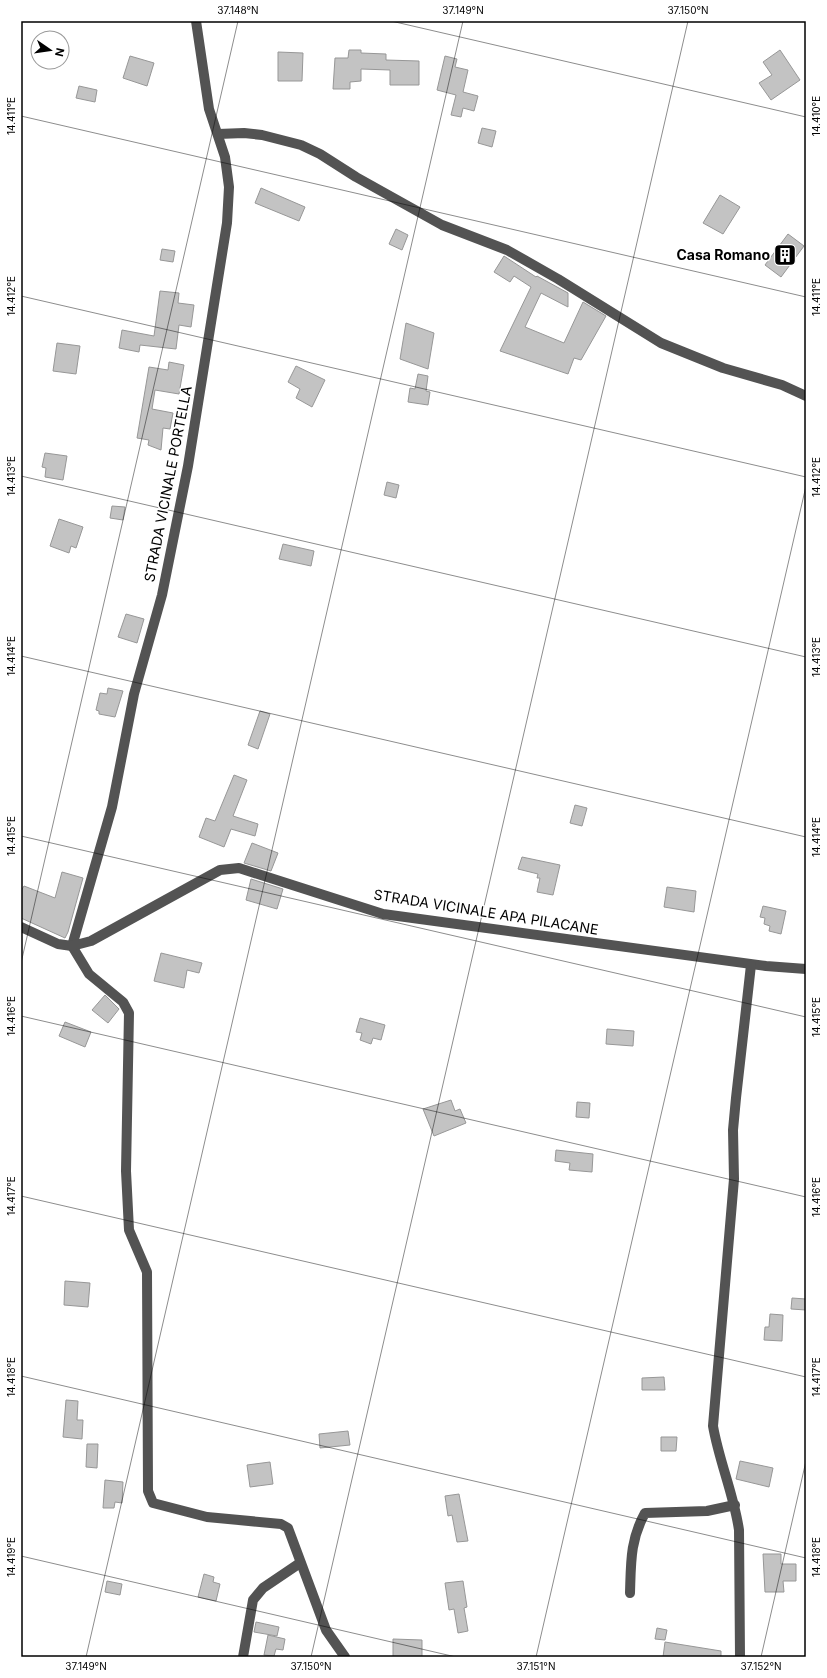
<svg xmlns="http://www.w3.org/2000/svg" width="827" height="1678" viewBox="0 0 827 1678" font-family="Inter,sans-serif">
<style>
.building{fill:#c3c3c3;stroke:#979797}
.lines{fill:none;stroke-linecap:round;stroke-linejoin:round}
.minor{stroke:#535353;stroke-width:10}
.ticks{fill:none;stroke:#000;stroke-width:1;stroke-opacity:0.45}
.labels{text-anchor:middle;stroke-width:3;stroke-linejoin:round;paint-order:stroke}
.poi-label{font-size:14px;font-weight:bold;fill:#000;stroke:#fff;text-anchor:end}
.street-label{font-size:14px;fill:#000;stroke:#fff}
.neatline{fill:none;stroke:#000;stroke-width:1.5}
.ticks-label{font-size:10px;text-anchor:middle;fill:#000}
</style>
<rect width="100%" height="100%" fill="#fff"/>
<g class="building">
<polygon points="349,50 361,50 361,53 386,54 386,60 419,61 419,85 390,85 390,70 361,69 361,81 350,82 350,89 333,89 335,58 348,58"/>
<polygon points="780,50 800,80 771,100 759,83 772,75 763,62"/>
<polygon points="278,52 303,53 302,81 278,81"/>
<polygon points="130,56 154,63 147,86 123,78"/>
<polygon points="445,56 457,59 455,67 468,70 463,92 478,96 474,111 463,108 461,117 451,115 456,95 437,90"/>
<polygon points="79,86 97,90 95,102 76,98"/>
<polygon points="482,128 496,131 492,147 478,143"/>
<polygon points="261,188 305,207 299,221 255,203"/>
<polygon points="720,195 740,207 723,234 703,223"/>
<polygon points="396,229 408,235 402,250 389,244"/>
<polygon points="788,234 804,246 781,277 765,265"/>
<polygon points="162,249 175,251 173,262 160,260"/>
<polygon points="504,256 536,277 537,276 568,293 568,307 541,293 525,327 564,343 583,302 606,316 581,360 574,358 568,374 500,351 531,287 514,276 510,282 494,272"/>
<polygon points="160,291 179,293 178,303 194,305 191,327 179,325 176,349 140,345 139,352 119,348 122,330 154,336"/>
<polygon points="406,323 434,333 428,369 400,359"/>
<polygon points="57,343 80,346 76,374 53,371"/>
<polygon points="169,362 184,365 179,394 155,390 152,409 173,413 170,429 163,428 161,450 148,445 149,440 137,438 149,367 168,370"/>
<polygon points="296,366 325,380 312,407 296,398 300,389 288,382"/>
<polygon points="418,374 428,376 426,391 430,392 428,405 408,402 410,388 415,389"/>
<polygon points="45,453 67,456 63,480 45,477 46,468 42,467"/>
<polygon points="387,482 399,485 396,498 384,495"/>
<polygon points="112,506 125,507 123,520 110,518"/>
<polygon points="59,519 83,527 76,548 71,546 69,553 50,546"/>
<polygon points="283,544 314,551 311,566 279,559"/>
<polygon points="126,614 144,619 137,643 118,637"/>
<polygon points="108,688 123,691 115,717 99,714 99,711 96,710 100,693 107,694"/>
<polygon points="260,711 270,714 258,749 248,745"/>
<polygon points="234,775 247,780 233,816 258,824 255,836 231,829 224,847 199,837 206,818 215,821"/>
<polygon points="575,805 587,808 582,826 570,823"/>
<polygon points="252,843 278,853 271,871 244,863"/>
<polygon points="522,857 560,865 553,895 537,892 540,878 537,878 538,874 518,869"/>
<polygon points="62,872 83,878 68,932 65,938 21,918 21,891 24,886 55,898"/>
<polygon points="251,879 283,889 277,909 246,900"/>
<polygon points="667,887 696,891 694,912 664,907"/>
<polygon points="763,906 786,911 781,934 769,931 770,926 764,924 765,918 760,917"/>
<polygon points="161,953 202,963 199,973 187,970 184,988 154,981"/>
<polygon points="105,995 119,1009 108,1023 92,1010"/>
<polygon points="360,1018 385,1025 381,1040 373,1038 371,1044 360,1040 362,1033 356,1032"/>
<polygon points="65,1022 91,1032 85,1047 59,1036"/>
<polygon points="607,1029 634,1031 633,1046 606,1044"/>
<polygon points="451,1100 455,1111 460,1109 466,1123 434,1136 423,1109"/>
<polygon points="577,1102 590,1103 589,1118 576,1117"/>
<polygon points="556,1150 593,1154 592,1172 569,1170 570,1163 555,1161"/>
<polygon points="65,1281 90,1283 88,1307 64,1305"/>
<polygon points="792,1298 806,1299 806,1310 791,1309"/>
<polygon points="770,1314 783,1315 782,1341 764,1340 765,1327 769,1327"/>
<polygon points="664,1377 665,1390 642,1390 642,1378"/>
<polygon points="66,1400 78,1401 77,1420 83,1420 82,1439 63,1437"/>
<polygon points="348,1431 350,1445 320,1448 319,1434"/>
<polygon points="661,1437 677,1437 676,1451 661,1451"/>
<polygon points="87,1444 98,1444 97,1468 86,1467"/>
<polygon points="740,1461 773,1468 769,1487 736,1479"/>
<polygon points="270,1462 273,1484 250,1487 247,1465"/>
<polygon points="105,1480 123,1482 122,1503 115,1502 114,1508 103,1508"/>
<polygon points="459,1494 468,1541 457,1542 452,1515 448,1516 445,1496"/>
<polygon points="763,1554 781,1554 781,1564 796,1564 796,1581 783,1581 784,1592 765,1592"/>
<polygon points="204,1574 214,1577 213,1582 220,1584 216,1601 198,1597"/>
<polygon points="107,1581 122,1584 120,1595 105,1592"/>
<polygon points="463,1581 467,1607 464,1608 468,1631 458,1633 454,1609 449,1610 445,1583"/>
<polygon points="256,1622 279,1627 277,1636 254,1632"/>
<polygon points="657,1628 667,1630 665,1640 655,1639"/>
<polygon points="268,1635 285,1639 283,1650 276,1649 274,1656 264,1655"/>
<polygon points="393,1639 422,1640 422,1657 393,1657"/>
<polygon points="665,1642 721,1651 721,1657 663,1657"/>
</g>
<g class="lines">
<g class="minor">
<polyline points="196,21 209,109 225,157 229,187 227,223 188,466 162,595 134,694 112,807 72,946 89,974 123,1002 129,1013 126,1171 129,1230 147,1272 148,1491 153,1503 207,1517 281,1524 288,1528 326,1630 345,1657"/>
<polyline points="218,134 244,133 262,135 301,145 320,154 356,177 442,225 507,250 558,279 661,343 723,368 782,385 806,396"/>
<polyline points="21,927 58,944 72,946 91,941 220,870 239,868 383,914 766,966 806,969"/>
<path d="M630,1593C631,1563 630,1540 645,1513L707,1511L735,1505"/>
<polyline points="243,1657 253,1600 263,1588 300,1563"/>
<path d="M740,1657L739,1530C734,1495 719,1461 713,1426L734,1179L733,1130L736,1098L751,965"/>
</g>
</g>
<path class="ticks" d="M391,21L806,117M21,116L806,297M21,296L806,477M21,476L806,657M21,656L806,837M21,836L806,1017M21,963L238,21M21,1016L806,1197M21,1196L806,1377M21,1376L806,1558M21,1556L456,1657M86,1657L463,21M311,1657L688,21M536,1657L806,486M761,1657L806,1461"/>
<defs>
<g id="building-square" transform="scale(1.15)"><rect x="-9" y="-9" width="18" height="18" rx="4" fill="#000" stroke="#fff"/><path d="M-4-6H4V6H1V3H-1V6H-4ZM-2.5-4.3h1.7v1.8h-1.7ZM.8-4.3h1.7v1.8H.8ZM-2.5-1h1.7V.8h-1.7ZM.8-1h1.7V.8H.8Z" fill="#fff"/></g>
</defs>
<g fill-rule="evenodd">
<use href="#building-square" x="785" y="255"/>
</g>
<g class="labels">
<g class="poi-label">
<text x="770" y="260">Casa Romano</text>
</g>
<g class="street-label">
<text transform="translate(168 484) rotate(-79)" y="5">STRADA VICINALE PORTELLA</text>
<text transform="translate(486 912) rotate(9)" y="5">STRADA VICINALE APA PILACANE</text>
</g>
</g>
<rect width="827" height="1678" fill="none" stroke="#ffffff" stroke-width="44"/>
<g transform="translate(50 50) rotate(103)"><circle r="19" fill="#ffffff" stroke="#999999"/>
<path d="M0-3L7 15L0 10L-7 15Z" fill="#000000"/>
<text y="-6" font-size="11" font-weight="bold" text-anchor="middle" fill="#000000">N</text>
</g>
<rect x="22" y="22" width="783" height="1634" class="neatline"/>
<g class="ticks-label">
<text x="238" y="14">37.148°N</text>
<text x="463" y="14">37.149°N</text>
<text x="688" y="14">37.150°N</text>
<text transform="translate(11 116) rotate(-90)" y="4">14.411°E</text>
<text transform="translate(816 116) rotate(-90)" y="4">14.410°E</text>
<text transform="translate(11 296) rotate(-90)" y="4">14.412°E</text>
<text transform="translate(816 297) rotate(-90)" y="4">14.411°E</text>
<text transform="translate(11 476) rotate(-90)" y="4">14.413°E</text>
<text transform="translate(816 477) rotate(-90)" y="4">14.412°E</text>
<text transform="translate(11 656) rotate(-90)" y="4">14.414°E</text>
<text transform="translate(816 657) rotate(-90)" y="4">14.413°E</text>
<text transform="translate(11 836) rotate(-90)" y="4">14.415°E</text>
<text transform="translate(816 837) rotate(-90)" y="4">14.414°E</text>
<text transform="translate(11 1016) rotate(-90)" y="4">14.416°E</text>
<text transform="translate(816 1017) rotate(-90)" y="4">14.415°E</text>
<text transform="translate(11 1196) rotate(-90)" y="4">14.417°E</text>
<text transform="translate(816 1197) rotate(-90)" y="4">14.416°E</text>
<text transform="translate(11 1377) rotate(-90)" y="4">14.418°E</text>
<text transform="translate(816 1377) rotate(-90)" y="4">14.417°E</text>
<text transform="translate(11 1557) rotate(-90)" y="4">14.419°E</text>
<text transform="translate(816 1557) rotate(-90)" y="4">14.418°E</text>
<text x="86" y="1670">37.149°N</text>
<text x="311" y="1670">37.150°N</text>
<text x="536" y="1670">37.151°N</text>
<text x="761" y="1670">37.152°N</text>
</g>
</svg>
